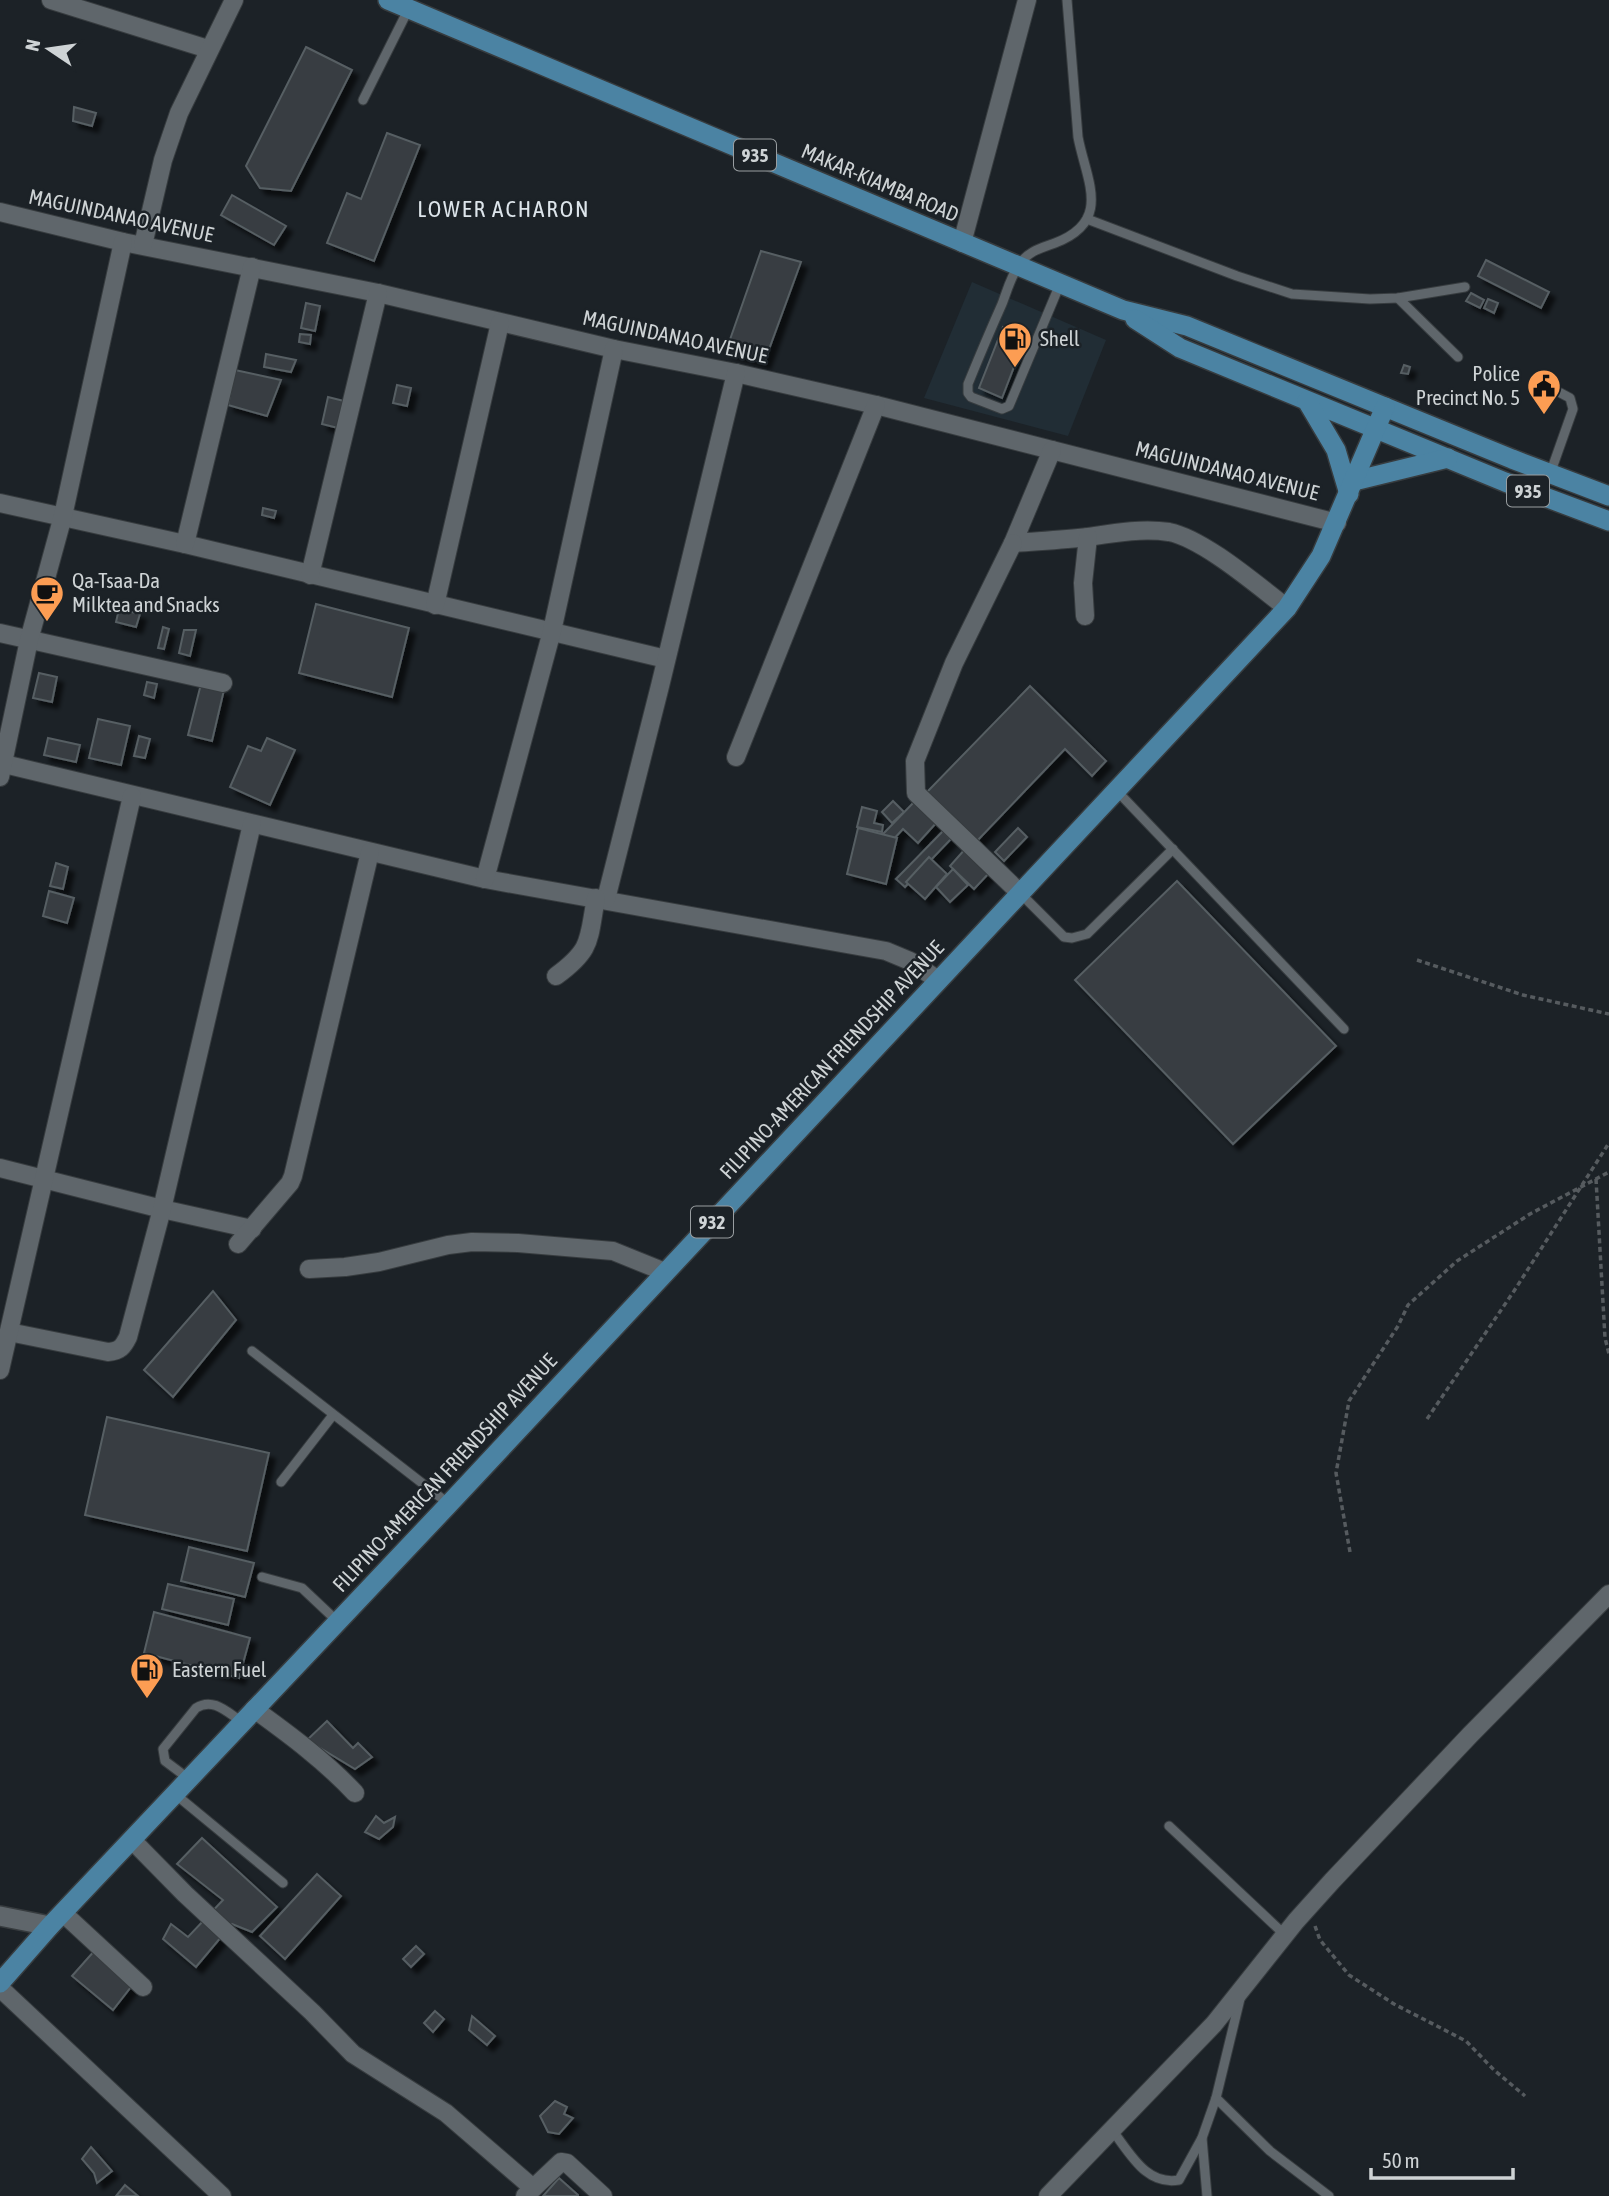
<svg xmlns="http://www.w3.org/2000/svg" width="1609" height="2196" viewBox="0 0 1609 2196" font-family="'Asap Condensed',sans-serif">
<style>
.built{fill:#212d35}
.building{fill:#373e42;stroke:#575e63;stroke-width:2;filter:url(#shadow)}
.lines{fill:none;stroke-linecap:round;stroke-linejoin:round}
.service-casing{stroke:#373c3f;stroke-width:11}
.minor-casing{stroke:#373c3f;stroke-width:20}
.tertiary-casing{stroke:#373c3f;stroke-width:22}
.primary-casing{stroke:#373c3f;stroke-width:22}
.path{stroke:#565b5f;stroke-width:3.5;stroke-dasharray:5 3.5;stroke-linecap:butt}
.service{stroke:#5f666b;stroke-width:9}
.minor{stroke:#5f666b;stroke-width:18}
.tertiary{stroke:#5f666b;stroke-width:19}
.primary{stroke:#4b83a3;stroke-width:19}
.labels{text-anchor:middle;stroke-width:5;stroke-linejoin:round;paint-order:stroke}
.shield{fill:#1c2227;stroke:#999ea1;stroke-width:2}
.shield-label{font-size:19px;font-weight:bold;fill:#ced3d5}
.street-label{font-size:21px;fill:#ced3d5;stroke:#1c2227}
.poi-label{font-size:21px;fill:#ced3d5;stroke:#1c2227;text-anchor:start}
.neighbourhood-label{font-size:23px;letter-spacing:2px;fill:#dde5eb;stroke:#1c2227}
</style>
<defs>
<filter id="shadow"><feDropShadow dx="6" dy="6" stdDeviation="2" flood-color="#0009"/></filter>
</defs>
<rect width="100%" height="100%" fill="#1c2227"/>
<polygon class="built" points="972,282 1106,340 1068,436 924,398"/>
<g class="building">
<polygon points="306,47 352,70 291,191 260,188 246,166"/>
<polygon points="74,107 96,113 92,126 73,121"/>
<polygon points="387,133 420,145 374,261 327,243 347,193 361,199"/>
<polygon points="232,195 286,226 274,245 221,215"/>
<polygon points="761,251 801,262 764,363 726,351"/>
<polygon points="1486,260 1549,292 1541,308 1478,276"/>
<polygon points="1471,293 1484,300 1480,308 1466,301"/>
<polygon points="1488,299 1498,303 1494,313 1484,308"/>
<polygon points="306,303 320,306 315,331 301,328"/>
<polygon points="1003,327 1026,336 1002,398 979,388"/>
<polygon points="300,334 311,335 310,344 299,342"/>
<polygon points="266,354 296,360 291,372 264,367"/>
<polygon points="1404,365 1410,367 1408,374 1401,373"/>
<polygon points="235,370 281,380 267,416 228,405"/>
<polygon points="397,385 411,388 407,406 393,403"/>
<polygon points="328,397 344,401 338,428 322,424"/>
<polygon points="263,508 276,511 274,518 262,515"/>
<polygon points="316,604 409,628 392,697 299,673"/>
<polygon points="119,609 140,614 136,627 116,622"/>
<polygon points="163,627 169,629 164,649 158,648"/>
<polygon points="184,630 196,630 190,656 179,653"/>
<polygon points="39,673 57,677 52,702 33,698"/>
<polygon points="147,682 157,684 154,698 144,695"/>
<polygon points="201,684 224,690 212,741 188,735"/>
<polygon points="1030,686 1106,761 1092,776 1065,749 977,841 927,792"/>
<polygon points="98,719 130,726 121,765 89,758"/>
<polygon points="139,736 150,739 145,758 134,756"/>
<polygon points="48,738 80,745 76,762 44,755"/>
<polygon points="267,738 295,750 270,805 230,787 248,746 261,751"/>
<polygon points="916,800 938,821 918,843 903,829 891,842 883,834"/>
<polygon points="893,801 904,812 892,823 882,812"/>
<polygon points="862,807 877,811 874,823 883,825 882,832 857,827"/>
<polygon points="858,828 897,838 886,884 847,874"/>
<polygon points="1018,828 1027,837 1004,861 995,852"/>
<polygon points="943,831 951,839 905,887 896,879"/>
<polygon points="966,848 991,871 974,889 950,866"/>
<polygon points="929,857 947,874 925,899 906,882"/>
<polygon points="56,863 68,867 63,889 50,886"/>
<polygon points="953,869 968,885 950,902 936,887"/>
<polygon points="1177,881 1336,1046 1233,1144 1075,980"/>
<polygon points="49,891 74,898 67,923 43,916"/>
<polygon points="213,1291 236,1320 173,1397 144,1370"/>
<polygon points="107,1417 269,1453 247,1551 85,1515"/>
<polygon points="189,1547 254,1563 245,1597 181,1581"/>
<polygon points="168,1584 234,1599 228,1625 162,1609"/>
<polygon points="154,1612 250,1638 239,1678 144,1653"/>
<polygon points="327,1721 353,1748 358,1743 372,1757 355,1769 307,1740"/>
<polygon points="376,1816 384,1823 395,1817 393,1827 379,1839 365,1832"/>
<polygon points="202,1838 277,1907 252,1932 232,1924 196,1967 163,1939 171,1924 188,1937 223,1900 177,1864"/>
<polygon points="317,1874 341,1896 285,1959 260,1936"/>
<polygon points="416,1946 424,1954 411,1967 403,1959"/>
<polygon points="96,1949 134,1983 113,2010 72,1976"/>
<polygon points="435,2011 444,2019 433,2032 424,2023"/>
<polygon points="472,2016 495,2036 487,2045 469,2030"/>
<polygon points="555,2101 567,2107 564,2114 573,2118 559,2134 548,2132 540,2116"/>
<polygon points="91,2147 112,2171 97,2183 94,2173 82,2159"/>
<polygon points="559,2178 578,2195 578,2196 543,2196"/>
<polygon points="125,2185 138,2196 116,2196"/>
</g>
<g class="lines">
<g class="service-casing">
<g id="service">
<polyline points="363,100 409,8"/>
<polyline points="1087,219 1237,276 1292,294 1370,299 1398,298 1465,287"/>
<path d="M1060,284L1009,406L1002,409L971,397L968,393V384C979,357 990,331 1002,304C1007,291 1011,276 1019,265C1028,251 1041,248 1055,243C1113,221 1086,180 1078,137L1067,0"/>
<polyline points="1398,298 1458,357"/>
<polyline points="1550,474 1573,409 1570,398 1555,390"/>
<polyline points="1117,791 1344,1029"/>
<polyline points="1020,893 1064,937 1072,938 1087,934 1173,849"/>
<polyline points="252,1351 449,1504"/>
<polyline points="281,1482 333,1415"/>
<polyline points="262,1577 302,1588 337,1621"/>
<path d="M189,1779L165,1761L163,1749L196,1708C213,1697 227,1712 242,1722"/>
<polyline points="175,1794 283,1883"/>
<polyline points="1169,1826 1285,1935"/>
<polyline points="1240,1999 1216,2098 1270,2151 1329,2196"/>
<path d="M1112,2130C1130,2153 1146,2186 1179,2180L1202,2138"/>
<polyline points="1207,2196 1202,2138 1216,2098"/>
</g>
</g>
<g class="minor-casing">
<g id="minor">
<polyline points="51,0 208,49"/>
<polyline points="0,212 123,242 378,293 614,349 736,373 876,405 1337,523"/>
<polyline points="962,243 1027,0"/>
<polyline points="143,245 163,160 179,113 234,0"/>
<path d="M1052,450L1013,543C1038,541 1063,540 1088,537C1114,533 1142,528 1169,532C1204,539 1258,586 1287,608"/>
<polyline points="0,503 185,544 666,659"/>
<polyline points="1013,543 954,663 915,761 916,793 1020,893"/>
<polyline points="185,544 252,267"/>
<polyline points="310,575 378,293"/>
<polyline points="435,605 500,323"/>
<polyline points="1085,616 1083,583 1088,537"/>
<polyline points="0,633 223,683"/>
<polyline points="736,757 876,405"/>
<polyline points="0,763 485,879 886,951 910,961 938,980"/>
<polyline points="0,777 29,640 63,516 123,242"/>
<polyline points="485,879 552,631 614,349"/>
<polyline points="606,899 660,686 736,373"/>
<path d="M556,976C593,949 588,940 596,898"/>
<polyline points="0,1168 162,1209 252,1229"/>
<polyline points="238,1244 290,1183 293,1176 370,852"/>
<polyline points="309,1269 345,1267 379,1262 448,1245 472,1242 518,1243 613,1251 665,1272"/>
<path d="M9,1332L108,1352C120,1351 123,1347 128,1337L162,1209L252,824"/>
<polyline points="0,1370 132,796"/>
<path d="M254,1709C290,1735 325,1761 355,1793"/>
<polyline points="132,1840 185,1894 312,2012 353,2054 446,2113 533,2188"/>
<polyline points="64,1914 143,1987"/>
<polyline points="0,1988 222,2196"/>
<polyline points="525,2196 561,2162 567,2163 603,2196"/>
<polyline points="1048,2196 1214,2024 1296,1921 1332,1881 1470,1735 1609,1594"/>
</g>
</g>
<g class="tertiary-casing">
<polyline id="tertiary" points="0,1916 50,1926"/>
</g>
<g class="primary-casing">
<g id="primary">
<polyline points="388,0 1123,310 1187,326 1512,459 1609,496"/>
<polyline points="1135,319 1180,348 1505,482 1609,521"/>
<polyline points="1307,401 1336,450 1349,494"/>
<polyline points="1354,481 1448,458"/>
<polyline points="0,1983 50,1926 449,1504 1287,608 1321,556 1385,407"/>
</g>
</g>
<g class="path">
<polyline points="1417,960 1523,995 1609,1014"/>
<polyline points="1596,1179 1605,1338 1609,1354"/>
<polyline points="1427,1419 1514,1291 1609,1143"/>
<polyline points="1350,1552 1336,1473 1349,1401 1398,1326 1408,1305 1457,1261 1530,1214 1609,1172"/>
<polyline points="1315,1926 1320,1940 1349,1975 1394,2004 1466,2041 1494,2070 1525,2096"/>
</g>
<use href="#service" class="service"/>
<use href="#minor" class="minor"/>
<use href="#tertiary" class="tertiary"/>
<use href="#primary" class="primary"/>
</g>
<defs>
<g id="fuel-pin" transform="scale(1.75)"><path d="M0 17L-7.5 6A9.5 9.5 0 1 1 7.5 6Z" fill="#fc9d53" stroke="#1c2227"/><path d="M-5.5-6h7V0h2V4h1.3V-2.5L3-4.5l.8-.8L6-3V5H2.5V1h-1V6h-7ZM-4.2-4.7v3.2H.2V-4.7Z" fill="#111"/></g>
<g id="civic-pin" transform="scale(1.75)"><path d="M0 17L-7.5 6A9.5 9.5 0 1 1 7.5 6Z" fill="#fc9d53" stroke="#1c2227"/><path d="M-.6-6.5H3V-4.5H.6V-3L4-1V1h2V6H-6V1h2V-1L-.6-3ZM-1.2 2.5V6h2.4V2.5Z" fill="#111"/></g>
<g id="cafe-pin" transform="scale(1.75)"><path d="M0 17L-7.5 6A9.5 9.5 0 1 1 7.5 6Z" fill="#fc9d53" stroke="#1c2227"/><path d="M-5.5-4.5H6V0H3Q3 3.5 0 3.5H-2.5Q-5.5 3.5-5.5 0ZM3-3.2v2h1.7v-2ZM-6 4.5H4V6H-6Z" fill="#111"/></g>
</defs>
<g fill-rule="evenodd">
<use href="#fuel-pin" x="1015" y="339"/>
<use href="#civic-pin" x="1544" y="386"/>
<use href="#cafe-pin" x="47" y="593"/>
<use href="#fuel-pin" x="147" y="1670"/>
</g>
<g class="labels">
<g class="shield">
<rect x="734" y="139.5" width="42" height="31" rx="5"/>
<rect x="1507" y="475.5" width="42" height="31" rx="5"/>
<rect x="691" y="1206.5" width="42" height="31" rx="5"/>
</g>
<g class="shield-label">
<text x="755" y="162">935</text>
<text x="1528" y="498">935</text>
<text x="712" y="1229">932</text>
</g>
<g class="street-label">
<text transform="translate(880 183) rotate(23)" y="7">MAKAR-KIAMBA ROAD</text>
<text transform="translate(121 216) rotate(12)" y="7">MAGUINDANAO AVENUE</text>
<text transform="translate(675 337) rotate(12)" y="7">MAGUINDANAO AVENUE</text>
<text transform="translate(1227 471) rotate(14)" y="7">MAGUINDANAO AVENUE</text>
<text transform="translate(832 1060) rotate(-47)" y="7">FILIPINO-AMERICAN FRIENDSHIP AVENUE</text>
<text transform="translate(445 1473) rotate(-47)" y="7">FILIPINO-AMERICAN FRIENDSHIP AVENUE</text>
</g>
<g class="poi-label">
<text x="1040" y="346">Shell</text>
<text x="1520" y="381" text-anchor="end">Police<tspan x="1520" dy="24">Precinct No. 5</tspan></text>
<text x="72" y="588">Qa-Tsaa-Da<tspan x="72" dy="24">Milktea and Snacks</tspan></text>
<text x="172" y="1677">Eastern Fuel</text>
</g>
<g class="neighbourhood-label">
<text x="504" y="217">LOWER ACHARON</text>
</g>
</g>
<g transform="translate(49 49) rotate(283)" stroke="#1c2227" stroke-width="5" paint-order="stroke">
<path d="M0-5L12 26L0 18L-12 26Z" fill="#ced3d5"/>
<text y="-10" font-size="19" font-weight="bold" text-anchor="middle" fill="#ced3d5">N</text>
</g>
<path d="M1371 2168v10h142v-10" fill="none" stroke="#ced3d5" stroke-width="3.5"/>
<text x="1382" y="2168" font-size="21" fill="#ced3d5" stroke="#1c2227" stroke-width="5" paint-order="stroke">50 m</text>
</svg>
